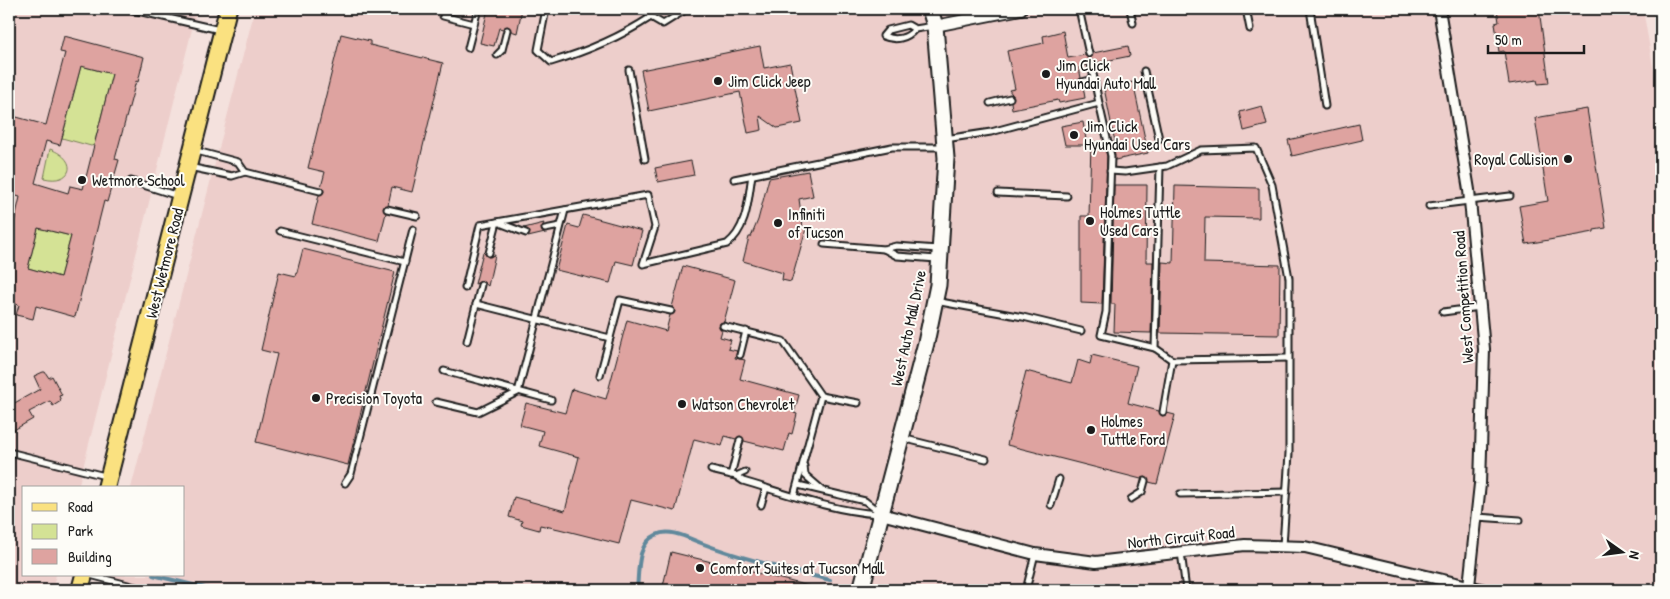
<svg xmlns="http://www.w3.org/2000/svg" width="1670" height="599" viewBox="0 0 1670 599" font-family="'Patrick Hand',sans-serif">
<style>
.built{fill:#edcecb}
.green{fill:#d4e295;stroke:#787f58}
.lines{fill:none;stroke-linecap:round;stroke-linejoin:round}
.stream{stroke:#61899c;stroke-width:4}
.building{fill:#dea3a0;stroke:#1c1c1c;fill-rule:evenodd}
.lane-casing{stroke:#1c1c1c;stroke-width:9}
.street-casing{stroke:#1c1c1c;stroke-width:14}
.secondary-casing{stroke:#1c1c1c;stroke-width:19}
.primary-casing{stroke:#1c1c1c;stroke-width:20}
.lane{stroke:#fdfcf7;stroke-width:5}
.street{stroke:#fdfcf7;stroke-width:10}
.secondary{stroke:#fdfcf7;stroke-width:15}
.primary{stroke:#fae180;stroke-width:16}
.poi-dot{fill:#1c1c1c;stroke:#fdfcf7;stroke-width:2}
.labels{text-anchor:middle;stroke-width:4;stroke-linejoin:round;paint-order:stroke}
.poi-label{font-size:16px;fill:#1c1c1c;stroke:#fdfcf7;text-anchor:start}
.street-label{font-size:16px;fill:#1c1c1c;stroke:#fdfcf7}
</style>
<rect width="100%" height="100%" fill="#f4e1dd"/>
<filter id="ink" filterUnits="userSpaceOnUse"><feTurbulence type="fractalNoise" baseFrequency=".02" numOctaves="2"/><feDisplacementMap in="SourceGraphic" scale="10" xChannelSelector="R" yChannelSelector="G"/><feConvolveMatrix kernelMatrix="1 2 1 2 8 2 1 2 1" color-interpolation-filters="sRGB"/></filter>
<g filter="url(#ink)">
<g class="built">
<polygon points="9,9 197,9 78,488 24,488 24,575 56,575 52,590 9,590"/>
<polygon points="255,9 1643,9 1661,113 1661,590 104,590 108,575 184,575 184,488 131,488"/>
</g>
<g class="green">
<polygon points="81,66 112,74 94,145 91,146 62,138"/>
<path d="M50,149C80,160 72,185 44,178Z"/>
<polygon points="38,228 71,236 60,277 28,268"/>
</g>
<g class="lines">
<g class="stream">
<polyline points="153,575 213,590"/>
<path d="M637,590C639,572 636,544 656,535C670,528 688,538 701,543C743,559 786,569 830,580"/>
</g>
</g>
<g class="building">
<polygon points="488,9 522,9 517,33 511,31 508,26 503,29 499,28 494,46 480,43"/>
<polygon points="1497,9 1539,9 1549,83 1538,84 1537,80 1509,84 1504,51 1499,52 1495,23 1499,22"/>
<polygon points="1063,31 1068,58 1085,55 1089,58 1093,53 1128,46 1130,56 1095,63 1091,60 1087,65 1079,67 1081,78 1078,83 1083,86 1085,98 1059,103 1058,100 1012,109 1011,102 1014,97 1009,90 1015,89 1007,51 1044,43 1043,36"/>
<polygon points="341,34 370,41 370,45 443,63 412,192 392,187 388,205 383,208 386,213 379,241 312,224 319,195 324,192 321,187 325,172 308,168"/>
<path d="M64,36L144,57L138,82L136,81L115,159L119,160L107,202L104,201L75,317L36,306L33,319L16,315L19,305L9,302V245L20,197L9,194V115L46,125L65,53L60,52ZM81,66L112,74L83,189L70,186L68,193L35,183L46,141L60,145ZM38,228L71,236L60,277L28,268Z"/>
<polygon points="760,46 764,68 790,63 802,123 777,128 760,116 762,130 748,133 740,92 649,111 641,70"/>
<polygon points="1133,82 1148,153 1115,160 1112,142 1115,142 1104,88"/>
<polygon points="1262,106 1267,125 1244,131 1240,112"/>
<polygon points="1587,109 1606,228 1594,230 1594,232 1526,244 1519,206 1548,201 1535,118"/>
<polygon points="1083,122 1087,145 1065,145 1061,126"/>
<polygon points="1359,124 1362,140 1292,156 1288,140"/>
<polygon points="1091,142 1103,142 1107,156 1102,304 1081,303 1081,216 1089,216"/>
<polygon points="691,161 694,175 658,182 655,168"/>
<polygon points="808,171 813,196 799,199 803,228 806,229 791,282 782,280 783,273 743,261 749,237 751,237 758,220 769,178"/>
<polygon points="1114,185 1147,185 1146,262 1153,262 1151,333 1114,332 1115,304 1111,304"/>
<polygon points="1175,186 1259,188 1259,218 1205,217 1204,263 1280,265 1279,335 1160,333 1162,262 1173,263"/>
<polygon points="583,215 642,231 633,265 616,261 610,283 556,270 568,225 579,228"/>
<polygon points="544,223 541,229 545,233 528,237 530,232 524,228"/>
<polygon points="303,249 395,272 348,465 256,442 277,354 261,350 279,272 296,276"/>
<polygon points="483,252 488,257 495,255 488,286 482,281 475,284"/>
<polygon points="683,266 735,280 724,322 720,323 719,327 722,330 720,337 731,340 728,349 737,351 735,358 745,360 740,379 799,395 794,413 797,414 792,434 789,433 784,451 744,441 741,436 736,439 725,436 722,446 694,439 675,511 631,500 619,544 559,529 540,525 539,530 521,525 522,521 509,517 514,497 565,511 579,457 539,446 543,431 520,425 526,403 565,413 572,389 606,399 627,320 666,331 670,315 675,312 672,307"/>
<polygon points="1092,355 1137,366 1128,403 1159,411 1162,416 1167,413 1175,415 1157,484 1149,482 1146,477 1141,479 1007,445 1026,371 1072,383 1078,360 1090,364"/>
<polygon points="43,372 45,372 49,378 52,376 62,395 59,396 61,401 53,406 50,401 29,412 33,419 12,431 9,424 9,406 40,389 34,376"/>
<polygon points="671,552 809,586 809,590 662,590"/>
</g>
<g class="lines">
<g class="lane-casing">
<g id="lane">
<polyline points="129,9 220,30"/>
<path d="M546,9L538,50L551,62C585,52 622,36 651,17"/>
<polyline points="645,9 651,17 663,24 687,9"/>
<polyline points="1079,9 1089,54"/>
<polyline points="1130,9 1133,23"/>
<polyline points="1246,9 1250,29"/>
<polyline points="1310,9 1325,106"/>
<polyline points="443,16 474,24"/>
<path d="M908,25L915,29C907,39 895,41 883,36L888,30Z"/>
<polyline points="915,29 934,26"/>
<polyline points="468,48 478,9"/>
<polyline points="497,55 502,50 507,30"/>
<polyline points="629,70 645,159"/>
<polyline points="1144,71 1159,139"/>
<polyline points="1082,82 1094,79"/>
<polyline points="990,103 1010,98"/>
<polyline points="1099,103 1111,156 1106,312 1101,335 1155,348"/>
<polyline points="945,139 991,132 1099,103 1091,64"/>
<polyline points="189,167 232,176 245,172 238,162 193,150"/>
<polyline points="1160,167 1155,348 1172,360 1288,358"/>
<polyline points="1110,171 1125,172 1167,166 1201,150 1256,148 1272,185 1289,278 1289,453 1283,546"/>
<polyline points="245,172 320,191"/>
<polyline points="734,179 892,147 942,147"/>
<polyline points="131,181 178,196"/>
<polyline points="998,193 1067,196"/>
<polyline points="1429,206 1510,196"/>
<polyline points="387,209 417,216"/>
<polyline points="545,229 560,226"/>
<polyline points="280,231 405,262"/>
<polyline points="824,244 884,249"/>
<polyline points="489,253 497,222 526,233"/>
<polyline points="937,259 897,256 884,249 896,246 938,249"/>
<path d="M465,288L480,225L648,195L655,227L643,264L727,244C748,228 748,199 752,175"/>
<polyline points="935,301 1023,317 1081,331"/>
<polyline points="476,304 610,338"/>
<polyline points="1443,312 1480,307"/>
<polyline points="723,326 783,341 821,396 858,403"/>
<polyline points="467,341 481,285"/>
<polyline points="740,355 746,331"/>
<polyline points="444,371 551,400"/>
<polyline points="600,375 620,300 671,311"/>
<polyline points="436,402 478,412 518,392 565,210"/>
<polyline points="1163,412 1172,360"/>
<polyline points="902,438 986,459"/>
<polyline points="9,452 105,476"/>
<polyline points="804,466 805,475 820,488"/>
<path d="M711,470L736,476L743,481C787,494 833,511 878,514"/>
<polyline points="731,475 740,440"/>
<polyline points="736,476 745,472"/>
<polyline points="345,483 351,474 413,229"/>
<polyline points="798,485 865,501 879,512"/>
<polyline points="1180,494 1287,492"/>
<polyline points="794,496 821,396"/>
<polyline points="1131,499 1142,492 1145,481"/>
<polyline points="761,505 766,488"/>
<polyline points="1051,505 1059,479"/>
<polyline points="1477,517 1520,520"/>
<polyline points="1181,552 1186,590"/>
<polyline points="90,575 147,590"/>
<polyline points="1026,590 1035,554"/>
</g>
</g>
<g class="street-casing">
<g id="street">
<polyline points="1439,9 1469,190 1484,349 1480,484 1469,586"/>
<polyline points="935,26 1021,9"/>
<polyline points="881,514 1035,554 1096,562 1245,545 1305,547 1485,590"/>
</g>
</g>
<g class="secondary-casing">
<polyline id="secondary" points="861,590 926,343 938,285 946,158 935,26 930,9"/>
</g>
<g class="primary-casing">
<g id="primary">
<polyline points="106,488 228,9"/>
<polyline points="80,590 84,575"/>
</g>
</g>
<use href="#lane" class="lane"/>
<use href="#street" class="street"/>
<use href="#secondary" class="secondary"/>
<use href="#primary" class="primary"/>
</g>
</g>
<g class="poi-dot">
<circle cx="1046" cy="74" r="5"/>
<circle cx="718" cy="81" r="5"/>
<circle cx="1074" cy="135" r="5"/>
<circle cx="1568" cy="159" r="5"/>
<circle cx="82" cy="180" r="5"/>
<circle cx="1090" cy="221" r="5"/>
<circle cx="778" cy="223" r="5"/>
<circle cx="316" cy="398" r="5"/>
<circle cx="682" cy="404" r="5"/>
<circle cx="1091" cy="430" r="5"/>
<circle cx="700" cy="568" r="5"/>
</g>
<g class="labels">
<g class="poi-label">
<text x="1056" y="71">Jim Click<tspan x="1056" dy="18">Hyundai Auto Mall</tspan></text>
<text x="728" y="87">Jim Click Jeep</text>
<text x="1084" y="132">Jim Click<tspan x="1084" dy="18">Hyundai Used Cars</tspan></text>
<text x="1558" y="165" text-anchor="end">Royal Collision</text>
<text x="92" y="186">Wetmore School</text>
<text x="1100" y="218">Holmes Tuttle<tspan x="1100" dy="18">Used Cars</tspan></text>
<text x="788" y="220">Infiniti<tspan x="788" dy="18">of Tucson</tspan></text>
<text x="326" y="404">Precision Toyota</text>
<text x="692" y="410">Watson Chevrolet</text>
<text x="1101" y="427">Holmes<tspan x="1101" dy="18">Tuttle Ford</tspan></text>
<text x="710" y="574">Comfort Suites at Tucson Mall</text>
</g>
<g class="street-label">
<text transform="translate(164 263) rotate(-76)" y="6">West Wetmore Road</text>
<text transform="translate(1463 297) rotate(-94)" y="6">West Competition Road</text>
<text transform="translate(908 328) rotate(-78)" y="6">West Auto Mall Drive</text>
<text transform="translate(1181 537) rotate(-6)" y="6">North Circuit Road</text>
</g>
</g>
<rect width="1670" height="599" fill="none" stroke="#fdfcf7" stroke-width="30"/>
<rect x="15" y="15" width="1640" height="569" fill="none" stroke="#1c1c1c" stroke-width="2" filter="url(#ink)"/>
<rect x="22" y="486" width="162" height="90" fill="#fdfcf7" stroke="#a3a29f"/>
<rect x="32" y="503" width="25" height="8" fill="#fae180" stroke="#a3a29f"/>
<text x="68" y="512" font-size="15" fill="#1c1c1c">Road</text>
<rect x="32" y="524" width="25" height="15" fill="#d4e295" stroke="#a3a29f"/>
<text x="68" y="536" font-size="15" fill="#1c1c1c">Park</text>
<rect x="32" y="549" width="25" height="15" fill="#dea3a0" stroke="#a3a29f"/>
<text x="68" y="562" font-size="15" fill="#1c1c1c">Building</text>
<g transform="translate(1622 552) rotate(104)" stroke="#fdfcf7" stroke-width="4" paint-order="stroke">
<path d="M0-4L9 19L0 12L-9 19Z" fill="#1c1c1c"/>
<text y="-8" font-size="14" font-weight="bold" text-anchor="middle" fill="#1c1c1c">N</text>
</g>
<path d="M1488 45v8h96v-8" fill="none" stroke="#1c1c1c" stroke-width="2.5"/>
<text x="1495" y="45" font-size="15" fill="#1c1c1c" stroke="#fdfcf7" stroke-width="4" paint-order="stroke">50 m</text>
</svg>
